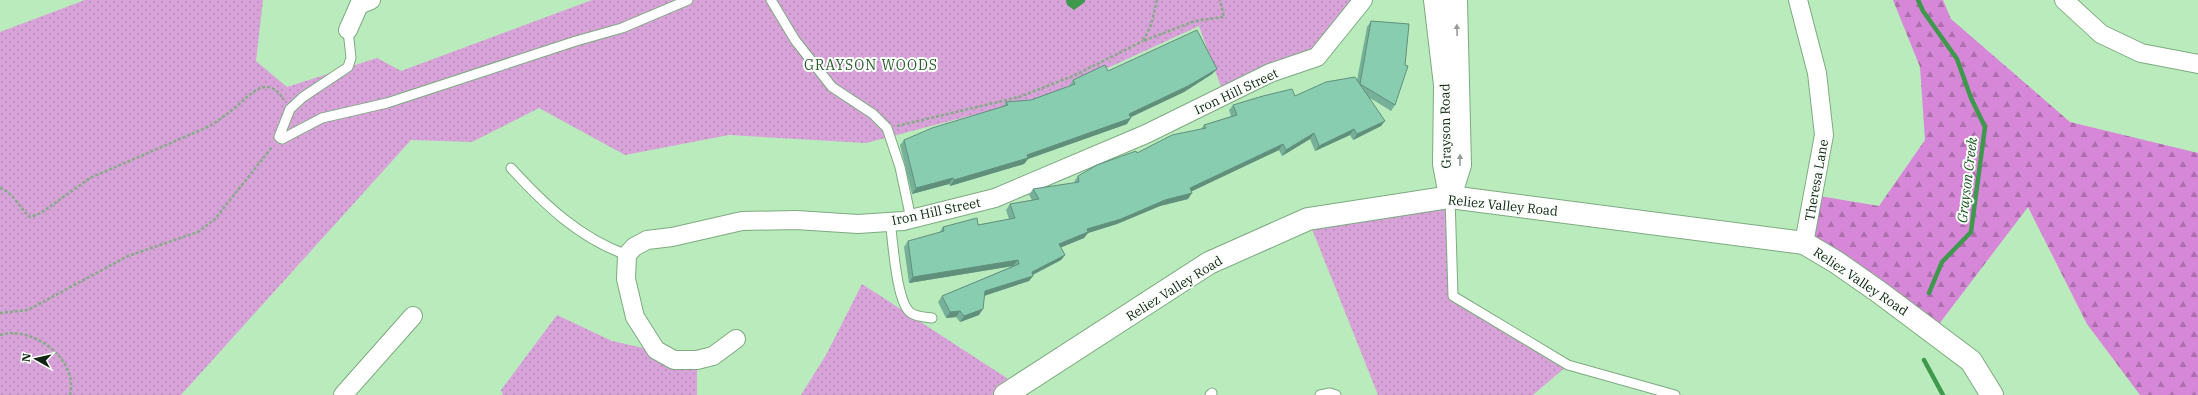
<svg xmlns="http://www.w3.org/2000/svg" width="2198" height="395" viewBox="0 0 2198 395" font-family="'IBM Plex Serif',serif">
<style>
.grass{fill:url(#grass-dots)}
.forest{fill:url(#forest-firs)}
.water{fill:#3f994c}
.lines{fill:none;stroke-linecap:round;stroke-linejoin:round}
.stream{stroke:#3f994c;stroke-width:4.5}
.service-casing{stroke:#7cab7f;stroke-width:11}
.minor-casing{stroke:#7cab7f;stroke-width:20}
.tertiary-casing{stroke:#7cab7f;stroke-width:24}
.secondary-casing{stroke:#7cab7f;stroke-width:24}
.path{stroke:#85ac87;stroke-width:2.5;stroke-dasharray:3 2;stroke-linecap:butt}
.service{stroke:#fff;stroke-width:9}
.minor{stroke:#fff;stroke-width:18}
.tertiary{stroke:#fff;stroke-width:22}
.secondary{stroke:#fff;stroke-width:22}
.wall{fill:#76b098}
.shaded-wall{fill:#60907c}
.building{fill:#89cdb1;stroke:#60907c}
.oneway{fill:#949c95}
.labels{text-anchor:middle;stroke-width:4;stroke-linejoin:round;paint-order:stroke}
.street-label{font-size:13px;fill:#112413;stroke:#fafffa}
.neighbourhood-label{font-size:14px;letter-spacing:1px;fill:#305c34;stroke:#fafffa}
.water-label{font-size:14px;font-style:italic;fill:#1d5927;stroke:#fafffa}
</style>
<defs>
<pattern id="grass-dots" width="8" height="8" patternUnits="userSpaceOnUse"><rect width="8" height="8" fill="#d8a3d8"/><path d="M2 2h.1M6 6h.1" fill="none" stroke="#b88cb8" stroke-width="1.8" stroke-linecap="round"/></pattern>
<pattern id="forest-firs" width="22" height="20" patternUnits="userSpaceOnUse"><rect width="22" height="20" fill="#d687d7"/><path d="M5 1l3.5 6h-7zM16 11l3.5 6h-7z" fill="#ac6ead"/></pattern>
</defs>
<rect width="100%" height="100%" fill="#baebbd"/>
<g class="grass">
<polygon points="85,0 263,0 256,61 287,87 377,58 401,71 592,0 1361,0 1317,57 1224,95 1199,26 1049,95 866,143 729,135 625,155 539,108 472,142 411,140 181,395 0,395 0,32"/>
<polygon points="1450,197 1453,296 1568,365 1533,395 1378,395 1308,219"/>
<polygon points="862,284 1019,386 1005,395 801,395 826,355"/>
<polygon points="557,315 612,341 697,360 697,395 503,395 501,390"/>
</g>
<polygon class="forest" points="1893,0 1943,0 1951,19 2070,122 2198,153 2198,395 2140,395 2087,324 2028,207 1933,332 1804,243 1813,195 1879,206 1925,140 1920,67"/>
<polygon class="water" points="1066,0 1085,0 1085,2 1074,10 1067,5"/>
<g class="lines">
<g class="stream">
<polyline points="1918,0 1923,11 1957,59 1971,98 1985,127 1971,232 1942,262 1929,293"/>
<polyline points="1924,360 1943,395"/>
</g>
<g class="service-casing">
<g id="service">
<polyline points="771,0 795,40 832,87 873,114 887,128 900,167 911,219"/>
<polyline points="348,30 351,58 348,67 303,97 290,109 279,137 282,139 322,118 387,103 576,41 622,28 688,0"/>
<path d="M511,168C544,204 579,238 627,255"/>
<polyline points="1450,197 1453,296 1568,365 1675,395"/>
<path d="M890,221C893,240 896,303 911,313C917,317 925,317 932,318"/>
<polyline points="1210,395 1212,393"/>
<polyline points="1320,395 1330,393 1336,395"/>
</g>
</g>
<g class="minor-casing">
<g id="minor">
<polyline points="1798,0 1817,73 1824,135 1804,243"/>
<polyline points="2064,0 2101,34 2141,53 2198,64"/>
<polyline points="348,30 359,5 371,0"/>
<polyline points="736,339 713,356 697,360 674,360 656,350 635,317 626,279 627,255 634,247 647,240 672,237 742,221 796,220 858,224 903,221 995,198 1146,134 1270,73 1317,57 1363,0"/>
<polyline points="343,395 413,316"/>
</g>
</g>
<g class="tertiary-casing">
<g id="tertiary">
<polyline points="1435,0 1445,85 1444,164 1450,196"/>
<polyline points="1450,197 1460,165 1456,0"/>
</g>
</g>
<g class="secondary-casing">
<polyline id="secondary" points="1005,395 1209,263 1308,219 1450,197 1804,243 1836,262 1879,292 1971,361 1992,395"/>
</g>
<g class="path">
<polyline points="1157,0 1151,25 1143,41 1195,21 1224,17 1220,0"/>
<polyline points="897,126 1019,97 1073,76 1143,41"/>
<path d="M0,188C14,193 19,208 30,217L41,213L90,178L210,126C219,120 227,114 236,107C251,94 267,73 284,100"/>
<polyline points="0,313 28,310 128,256 198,232 215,219 272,147"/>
<path d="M0,335C32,325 79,359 70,395"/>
</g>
<use href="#service" class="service"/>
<use href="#minor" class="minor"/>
<use href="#tertiary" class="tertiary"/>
<use href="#secondary" class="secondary"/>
</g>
<g class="wall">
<polygon points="1371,21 1395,105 1391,111 1370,98 1381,126 1353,140 1350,135 1315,151 1310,139 1282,156 1279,150 1192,191 1188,199 1160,206 1117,224 1088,233 1084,238 1061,247 1065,255 1061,260 1033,275 1029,281 984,295 979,315 960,322 956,317 946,318 938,302 942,296 1013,266 909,283 904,247 908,241 939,233 943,227 978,225 1009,219 1006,210 1010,204 1032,200 1029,195 1033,189 1074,183 1074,182 1078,176 1201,129 1204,125 1231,116 1229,110 1233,105 1295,96 1357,80 1367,27"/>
<polygon points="1217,69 1212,74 1184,92 1130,117 1127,124 1028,159 1024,164 950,186 949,184 912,194 900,145 904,140 1003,107 1006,102 1031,100 1069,86 1073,80 1108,71"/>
</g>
<g class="shaded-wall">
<polygon points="1217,69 1212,74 1184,92 1125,120 1129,114"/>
<polygon points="1131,118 1127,124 1028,159 1024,164 950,186 954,180"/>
<polygon points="1385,121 1381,126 1353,140 1357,134"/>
<polygon points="1354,129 1350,135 1315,151 1319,146"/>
<polygon points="1314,133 1310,139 1282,156 1286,150"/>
<polygon points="1283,144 1279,150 1186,194 1190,188"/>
<polygon points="953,178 949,184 912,194 916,188"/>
<polygon points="1192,193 1188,199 1160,206 1117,224 1088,233 1084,238 1055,250 1059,244 1087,229 1165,200"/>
<polygon points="1065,255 1061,260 1028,277 1033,276 1029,281 981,297 985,291 1032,272"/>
<polygon points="1018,260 1013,266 909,283 913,277"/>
<polygon points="983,309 979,315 960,322 964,316"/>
<polygon points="960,311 956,317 946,318 950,312"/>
</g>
<g class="building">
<polygon points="1371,21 1409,24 1405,65 1408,66 1395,105 1360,84"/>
<polygon points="1197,30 1217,69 1188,86 1129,114 1131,118 1027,155 1028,158 954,180 953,178 916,188 904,140 932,128 1008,105 1006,102 1031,100 1075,84 1073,80 1105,65 1108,71"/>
<polygon points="1355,77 1385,121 1357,134 1354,129 1319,146 1314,133 1286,150 1283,144 1190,188 1192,193 1165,200 1121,219 1087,229 1088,232 1059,244 1065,255 1032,272 1033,276 985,291 983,309 964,316 960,311 950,312 942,296 1019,264 1018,260 913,277 908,241 944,231 943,227 977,218 978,225 1015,218 1010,204 1039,199 1033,189 1079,182 1078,176 1097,165 1136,151 1137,153 1172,135 1206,128 1204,125 1237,115 1233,105 1263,96 1292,89 1295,96 1326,82"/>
</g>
<defs><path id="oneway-solid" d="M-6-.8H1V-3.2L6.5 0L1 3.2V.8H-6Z"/></defs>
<g class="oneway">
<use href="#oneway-solid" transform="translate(1457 30) rotate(-92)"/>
<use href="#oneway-solid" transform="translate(1460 160) rotate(-89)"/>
</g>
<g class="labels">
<g class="street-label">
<text transform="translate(1236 91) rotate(-25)" y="5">Iron Hill Street</text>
<text transform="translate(1445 126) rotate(-91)" y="5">Grayson Road</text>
<text transform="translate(1816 180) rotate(-80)" y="5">Theresa Lane</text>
<text transform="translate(1503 205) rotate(6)" y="5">Reliez Valley Road</text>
<text transform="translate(936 211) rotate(-12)" y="5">Iron Hill Street</text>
<text transform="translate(1861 281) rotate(34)" y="5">Reliez Valley Road</text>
<text transform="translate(1174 288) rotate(-32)" y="5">Reliez Valley Road</text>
</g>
<g class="neighbourhood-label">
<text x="871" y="70">GRAYSON WOODS</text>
</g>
<g class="water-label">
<text transform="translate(1967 180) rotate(-83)" y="5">Grayson Creek</text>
</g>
</g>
<g transform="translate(36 359) rotate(278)" stroke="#fafffa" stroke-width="3" paint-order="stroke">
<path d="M0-3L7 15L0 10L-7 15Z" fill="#112413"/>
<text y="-6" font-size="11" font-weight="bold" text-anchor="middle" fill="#112413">N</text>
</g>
</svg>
